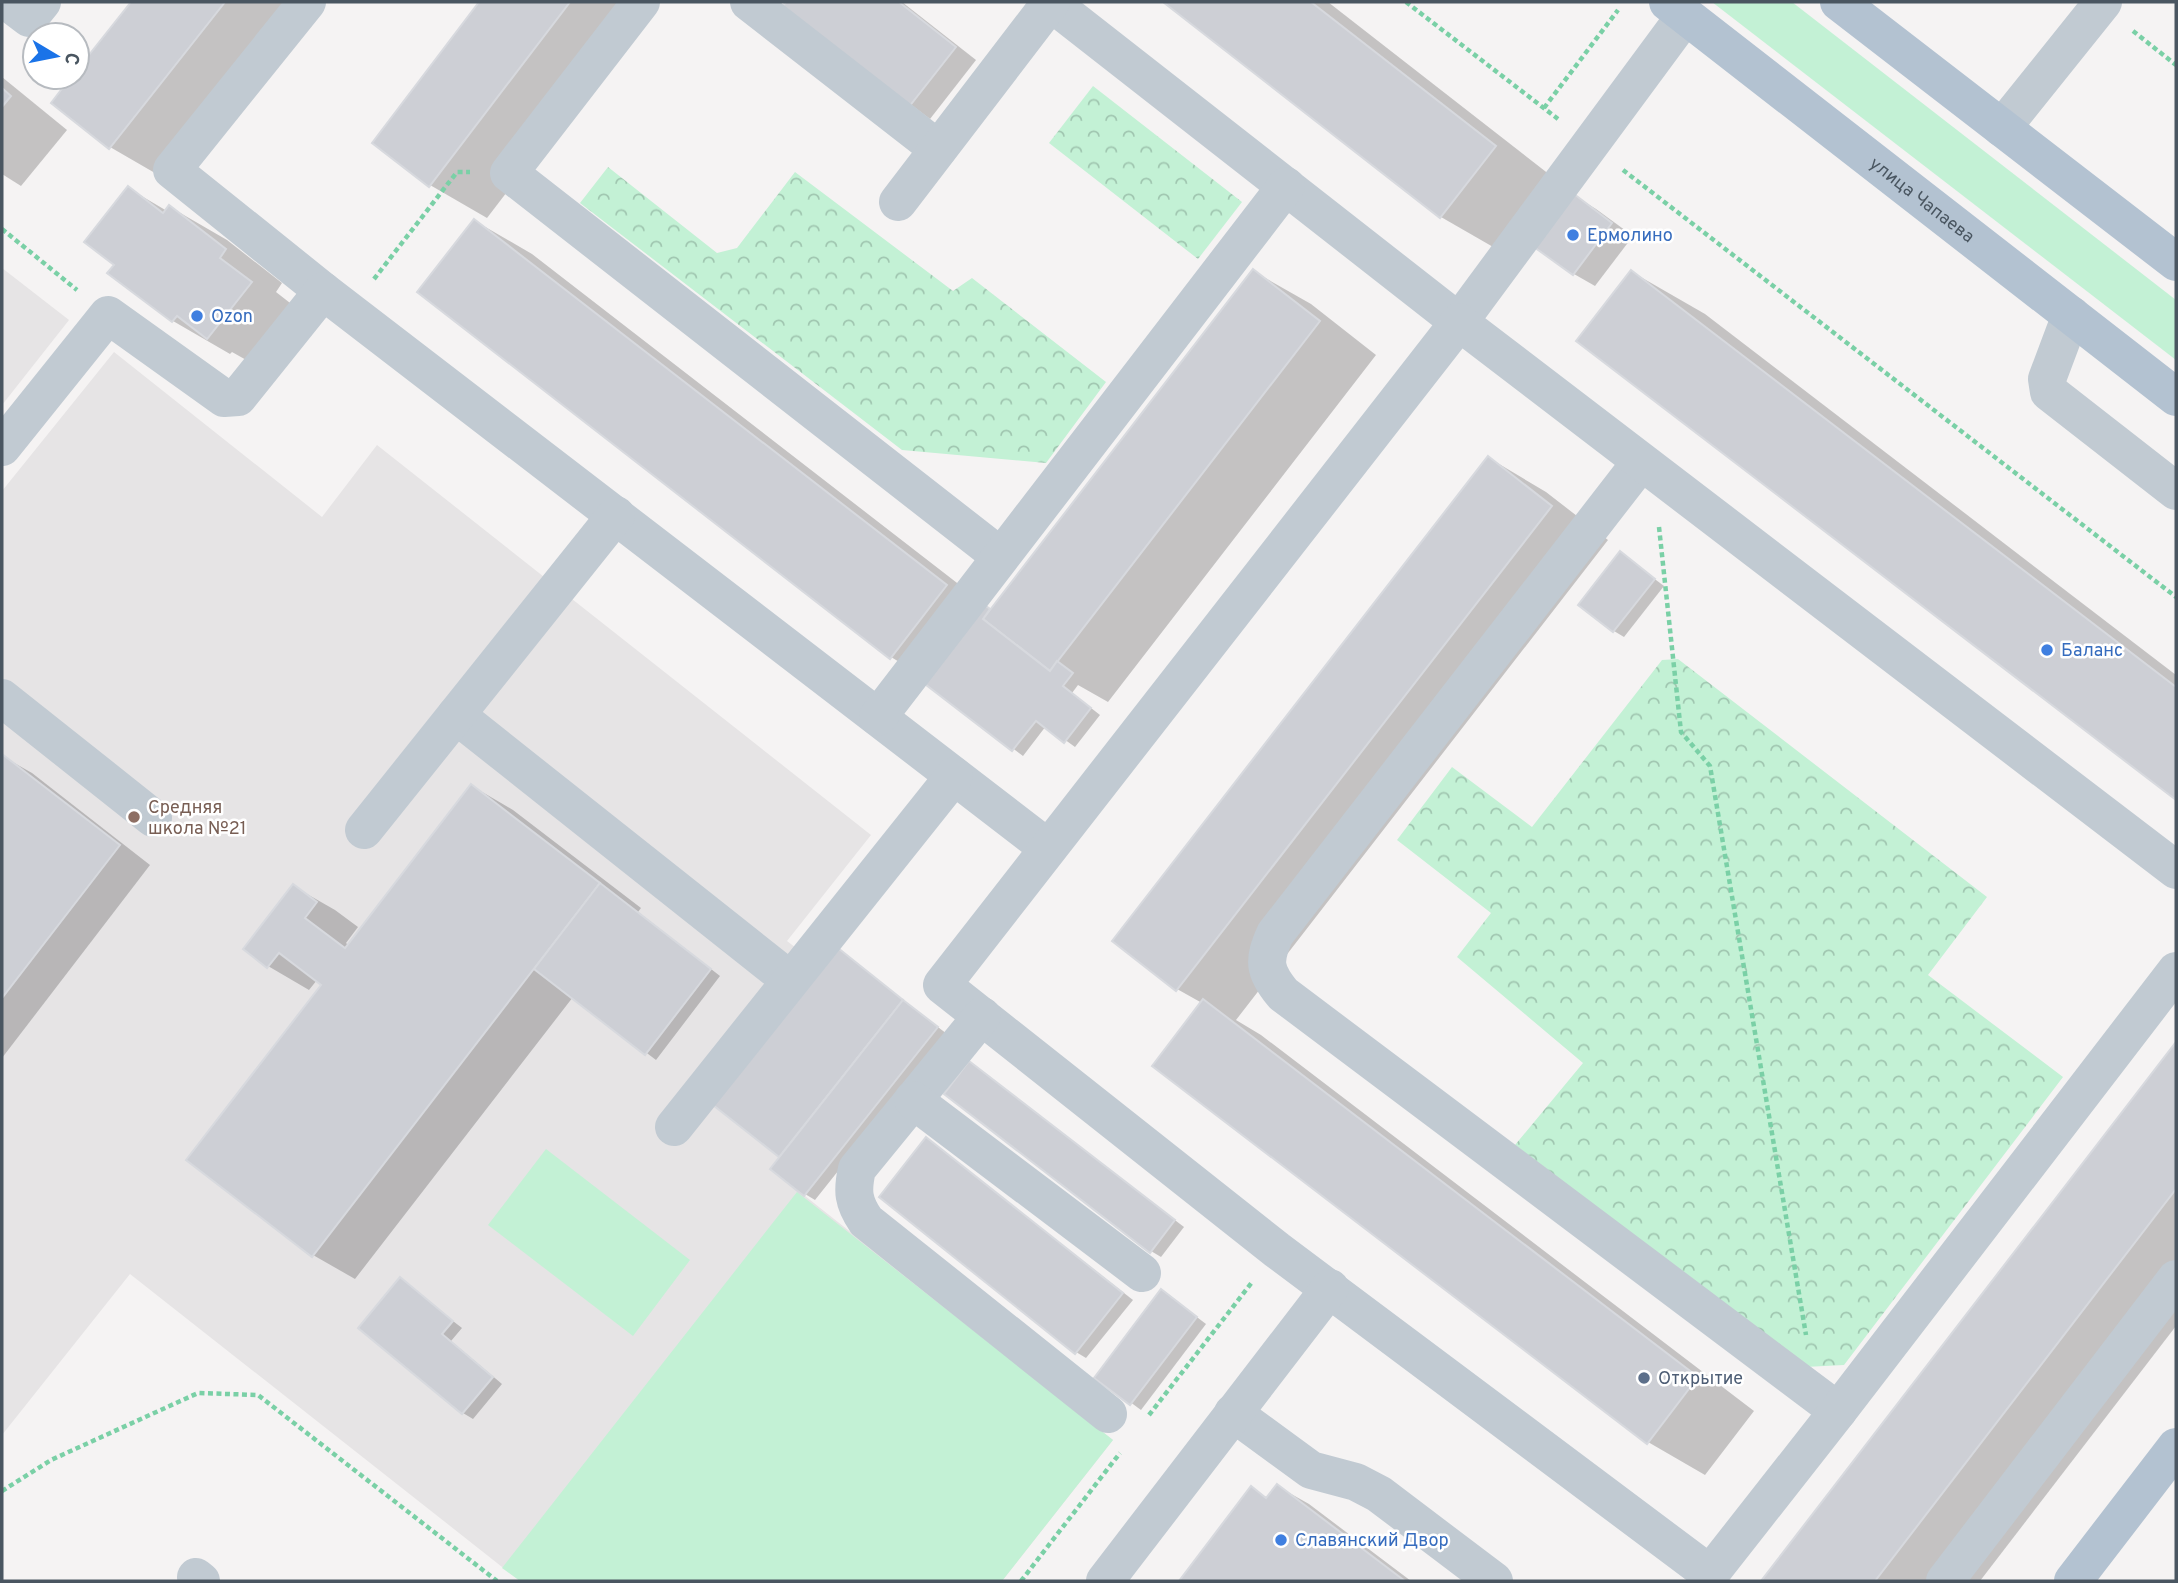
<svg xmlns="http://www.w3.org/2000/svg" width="2178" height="1583" viewBox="0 0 2178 1583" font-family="Overpass,sans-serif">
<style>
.education{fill:#e6e4e5}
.grass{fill:#c3f1d5}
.park{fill:url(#park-crowns)}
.shadow{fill:#0003}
.building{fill:#cdcfd5;stroke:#d7d9de;stroke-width:2}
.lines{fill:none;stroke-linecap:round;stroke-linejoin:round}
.path{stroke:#7ad0a6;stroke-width:4.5;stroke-dasharray:5 3.5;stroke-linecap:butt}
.minor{stroke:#c1cad2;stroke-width:38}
.major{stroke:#b3c2d1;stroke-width:38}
.shop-dot{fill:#3f7fe0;stroke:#fff;stroke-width:2.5}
.education-dot{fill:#8d6e63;stroke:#fff;stroke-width:2.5}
.service-dot{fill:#5c6f8a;stroke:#fff;stroke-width:2.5}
.labels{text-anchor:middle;stroke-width:5;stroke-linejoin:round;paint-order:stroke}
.street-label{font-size:18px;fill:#4a5661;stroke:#fff}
.shop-label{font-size:18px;fill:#366cbe;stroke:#fff;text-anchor:start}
.education-label{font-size:18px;fill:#785e54;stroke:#fff;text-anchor:start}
.service-label{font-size:18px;fill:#4e5e75;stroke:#fff;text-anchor:start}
</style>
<defs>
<pattern id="park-crowns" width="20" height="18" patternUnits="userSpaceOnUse" patternTransform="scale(1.75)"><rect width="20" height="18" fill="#c3f1d5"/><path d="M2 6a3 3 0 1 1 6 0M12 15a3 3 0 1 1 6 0" fill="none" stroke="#a0c6b0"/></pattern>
</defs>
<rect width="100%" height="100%" fill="#f5f3f3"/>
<g class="education">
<polygon points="2,268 69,320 2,405"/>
<polygon points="114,352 322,517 377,445 871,835 787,941 822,968 838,948 903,1000 771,1169 1113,1440 1002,1581 520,1581 130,1274 2,1435 2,491"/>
</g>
<g class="grass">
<polygon points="1712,2 1792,2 2176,300 2176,360"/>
<polygon points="546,1149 690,1260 633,1336 488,1225"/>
<polygon points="797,1192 1113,1440 1002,1581 520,1581 502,1568"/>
</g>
<g class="park">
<polygon points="1093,86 1242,202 1198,259 1049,143"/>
<polygon points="608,167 717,253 737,248 795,172 953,291 972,278 1106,382 1046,463 902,450 580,203"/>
<polygon points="1678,659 1987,897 1928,975 2063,1077 1844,1365 1805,1367 1515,1145 1583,1063 1457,957 1491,913 1397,840 1452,767 1532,827 1662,660"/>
</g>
<g class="shadow">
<polygon points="133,2 308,2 167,180 110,147 73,77 77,77 77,72"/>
<polygon points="481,2 653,2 487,218 430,185 374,142"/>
<polygon points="788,2 902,2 976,60 930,119 783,8"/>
<polygon points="1165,2 1328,2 1568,189 1514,259 1441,217"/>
<polygon points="2,77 67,130 21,186 2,174"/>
<polygon points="128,188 167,211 170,207 227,240 282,283 276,292 308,317 266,371 232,352 230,354 173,321 110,273 116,264"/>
<polygon points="1575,196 1596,209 1633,236 1595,286 1574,274"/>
<polygon points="475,221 532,254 992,610 1253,271 1311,304 1376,355 1108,702 1078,685 1072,693 1100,715 1075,747 1046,726 1023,756 924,681 926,678 891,657 419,292"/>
<polygon points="1632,272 1705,314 2176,675 2176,798 1578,341"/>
<polygon points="1489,458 1546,492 1608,540 1236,1020 1261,1035 1754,1411 1705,1475 1648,1442 1202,1003 1177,989"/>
<polygon points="1620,553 1664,586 1624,637 1614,631"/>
<polygon points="2,756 32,773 150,865 2,1058"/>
<polygon points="472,786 513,810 641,908 638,912 720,976 656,1060 573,997 355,1279 313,1255 189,1160 324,985 317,980 309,990 268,966 293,886 335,910 358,927 346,943 349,946"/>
<polygon points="838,950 947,1034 815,1200 805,1194 781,1157 716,1105"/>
<polygon points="2176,1045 2176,1326 1980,1581 1763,1581"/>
<polygon points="969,1063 1184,1227 1161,1257 1151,1251"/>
<polygon points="927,1139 1133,1300 1086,1358 1076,1352"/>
<polygon points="400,1280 462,1328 451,1341 502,1384 473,1419 463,1413"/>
<polygon points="1172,1298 1206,1324 1141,1410 1096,1377"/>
<polygon points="1277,1486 1309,1504 1411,1581 1181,1581 1251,1489 1268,1498"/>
</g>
<g class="building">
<polygon points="131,2 225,2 109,149 51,103 71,77 77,77 77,70"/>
<polygon points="479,2 570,2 429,187 372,143"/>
<polygon points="786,2 899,2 956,47 908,108 781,8"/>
<polygon points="1163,2 1311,2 1496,146 1440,218"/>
<polygon points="2,88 11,96 2,107"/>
<polygon points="128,186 163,213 169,205 226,249 220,258 252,282 207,339 177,316 172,322 107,273 114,265 84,242"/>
<polygon points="1574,194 1612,223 1573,275 1534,247"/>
<polygon points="474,219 947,585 890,659 417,292"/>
<polygon points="1253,269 1320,321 1050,671 983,619"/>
<polygon points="1631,270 2176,687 2176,800 1576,341"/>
<polygon points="1488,456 1552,506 1176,991 1112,941"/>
<polygon points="1620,551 1655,579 1613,632 1578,605"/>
<polygon points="982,603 990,609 983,619 1050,671 1057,661 1073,673 1063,686 1091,708 1064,743 1036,721 1012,751 921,681"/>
<polygon points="2,754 120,845 2,998"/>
<polygon points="471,784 600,883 312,1257 186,1160 321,985 279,953 267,968 243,949 293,884 317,902 305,918 345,948"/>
<polygon points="600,883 711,969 645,1055 534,969"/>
<polygon points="838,948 903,1000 779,1157 713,1105"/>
<polygon points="1203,999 1698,1377 1647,1444 1152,1066"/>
<polygon points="903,1000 938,1027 804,1196 770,1169"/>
<polygon points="2176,1042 2176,1189 1875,1581 1761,1581"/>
<polygon points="969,1061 1175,1220 1150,1253 944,1094"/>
<polygon points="926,1137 1123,1293 1075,1354 879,1197"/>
<polygon points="400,1277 453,1321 442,1334 493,1377 462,1414 358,1328"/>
<polygon points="1161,1289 1197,1317 1130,1405 1094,1378"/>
<polygon points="1277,1484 1405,1581 1179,1581 1251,1486 1266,1498"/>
</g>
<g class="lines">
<g class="path">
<polyline points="1406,2 1558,119"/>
<polyline points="2133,31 2176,65"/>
<polyline points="1544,108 1618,10"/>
<polyline points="1623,170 2176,597"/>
<polyline points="2,229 77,290"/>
<polyline points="374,279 457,172 470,172"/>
<polyline points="1659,527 1681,732 1710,766 1806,1335"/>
<polyline points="1149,1415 1253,1281"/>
<polyline points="2,1491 51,1460 198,1393 258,1395 497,1581"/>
<polyline points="1021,1581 1120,1453"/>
</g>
<g class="minor">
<polyline points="8,2 29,18 42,2"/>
<polyline points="307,2 172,170 323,291"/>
<polyline points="641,2 509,173 1000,556"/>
<polyline points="749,2 938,149"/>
<polyline points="1050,2 1459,322 1685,16"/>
<polyline points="2002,128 2103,2"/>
<polyline points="898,202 1051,2"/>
<polyline points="2071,315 2047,379 2049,392 2176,491"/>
<polyline points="2,447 108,315 224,398 238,397 323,291 1048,848"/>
<path d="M1641,462L1275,934C1263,961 1264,971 1283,994L1838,1411"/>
<polyline points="2,698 153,818"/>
<polyline points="456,715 790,980"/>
<polyline points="878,717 1286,186"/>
<polyline points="364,830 616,515"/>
<polyline points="2176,870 1459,322 942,985 1277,1250 1710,1574 1838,1411 2176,971"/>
<path d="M982,1016L857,1169C852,1191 853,1202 866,1221L1108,1414"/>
<polyline points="913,1100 1142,1273"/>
<polyline points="674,1127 954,776"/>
<polyline points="1233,1413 1311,1470 1356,1482 1379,1494 1494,1581"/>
<polyline points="196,1577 201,1581"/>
<polyline points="1105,1581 1330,1288"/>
<polyline points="1945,1581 2176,1279"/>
</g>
<g class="major">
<path id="s1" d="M1668,2L2176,397"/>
<polyline points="1839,2 2176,262"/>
<polyline points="2073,1581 2176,1447"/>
</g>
</g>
<g class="shop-dot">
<circle cx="1573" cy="235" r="7"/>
<circle cx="197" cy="316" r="7"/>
<circle cx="2047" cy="650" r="7"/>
<circle cx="1281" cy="1540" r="7"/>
</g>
<circle class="education-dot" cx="134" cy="817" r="7"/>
<circle class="service-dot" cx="1644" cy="1378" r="7"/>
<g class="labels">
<g class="street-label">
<text dy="6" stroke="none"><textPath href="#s1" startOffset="322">улица Чапаева</textPath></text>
</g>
<g class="shop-label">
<text x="1587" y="241">Ермолино</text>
<text x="211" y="322">Ozon</text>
<text x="2061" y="656">Баланс</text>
<text x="1295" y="1546">Славянский Двор</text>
</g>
<g class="education-label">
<text x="148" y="813">Средняя<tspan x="148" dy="21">школа №21</tspan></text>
</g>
<g class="service-label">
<text x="1658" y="1384">Открытие</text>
</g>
</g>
<rect width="2178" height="1583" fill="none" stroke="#4a5661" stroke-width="7"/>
<g transform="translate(56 56) rotate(100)"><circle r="33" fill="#ffffff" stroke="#b7bbc0" stroke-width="2"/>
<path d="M0-5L12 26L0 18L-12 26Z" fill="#1a73e8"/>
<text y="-10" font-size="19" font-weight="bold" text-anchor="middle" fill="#4a5661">С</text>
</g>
</svg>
